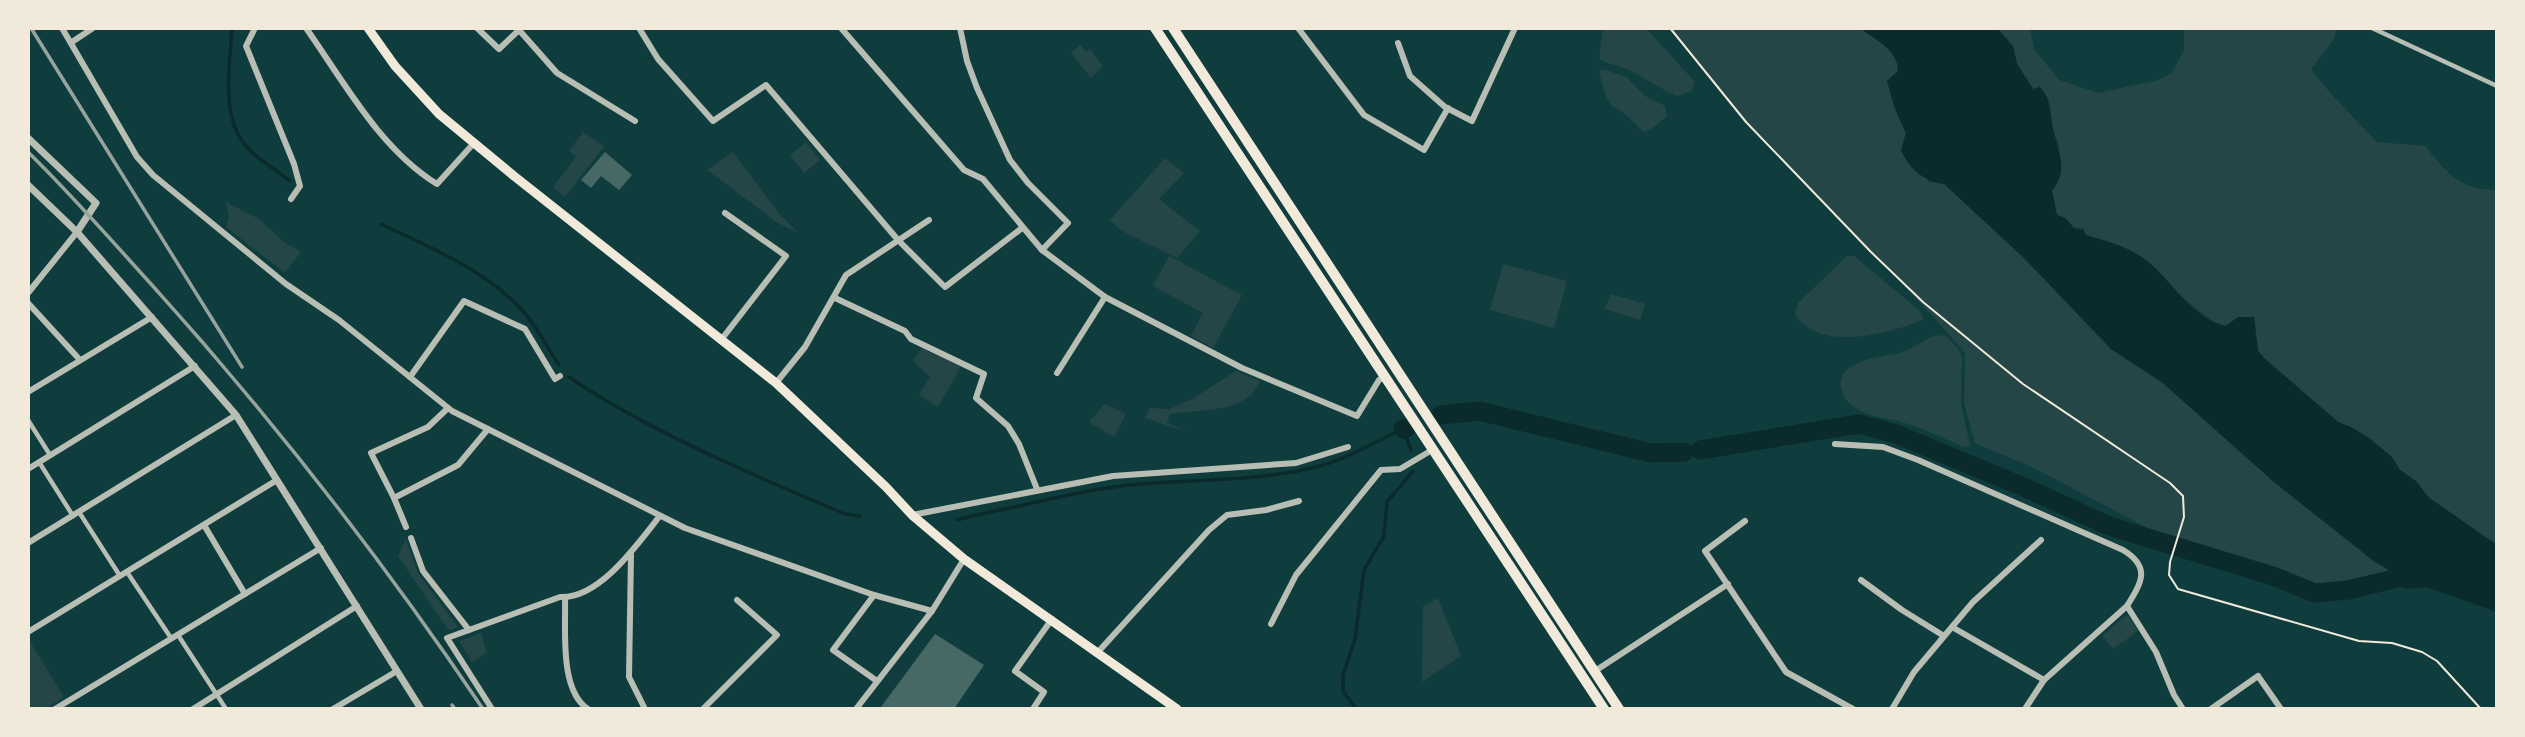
<svg xmlns="http://www.w3.org/2000/svg" width="2525" height="737" viewBox="0 0 2525 737" font-family="Lato,sans-serif">
<style>
.green{fill:#244646}
.water{fill:#0a2a2b}
.lines{fill:none;stroke-linecap:round;stroke-linejoin:round}
.stream{stroke:#0a2a2b;stroke-width:3.5}
.river{stroke:#0a2a2b;stroke-width:19}
.building{fill:#486865}
.path{stroke:#f1e9da;stroke-width:2}
.pedestrian{stroke:#b8beb3;stroke-width:4.5}
.minor{stroke:#b8beb3;stroke-width:6}
.tertiary{stroke:#b8beb3;stroke-width:7}
.primary{stroke:#f1e9da;stroke-width:9}
.trunk{stroke:#f1e9da;stroke-width:10}
.rail{stroke:#97a49c;stroke-width:3.5}
</style>
<rect width="100%" height="100%" fill="#0f3d3e"/>
<g class="green">
<path d="M1603,28H1646L1695,82L1691,91L1677,96C1660,89 1646,79 1631,71C1620,65 1609,66 1599,58Z"/>
<path d="M1670,28H1860L1889,48L1898,64V71L1887,81L1895,109L1906,134L1903,142L1929,182L1944,183L2024,258L2111,349L2163,383L2274,482L2375,562L2390,570L2389,575L2318,585L2157,533L2034,468L1975,443L1964,403L1965,353C1897,273 1819,201 1748,124C1721,93 1696,60 1670,28Z"/>
<path d="M1997,28H2030L2034,49L2059,80L2098,93L2158,80L2172,73L2184,50V28H2204L2207,31L2210,28H2337L2334,39L2311,69L2331,94L2377,142L2425,146C2447,173 2460,190 2497,190V545L2428,497L2417,482L2400,470L2392,457L2369,438L2351,427L2338,422L2264,358L2258,351L2254,317H2238L2226,326L2215,323L2113,243L2086,235L2074,228L2065,218L2057,215L2052,190L2059,144L2053,132L2048,98L2038,87L2034,90L2017,64L2013,46Z"/>
<polygon points="1080,45 1087,52 1090,49 1103,66 1091,78 1071,53"/>
<path d="M1602,69L1626,77L1645,96L1665,106L1667,116L1654,127L1644,132C1633,123 1625,111 1612,106L1606,96L1599,72Z"/>
<polygon points="583,132 604,146 565,197 553,187 576,157 569,151"/>
<polygon points="806,142 820,160 804,173 790,155"/>
<polygon points="733,152 778,212 797,232 778,223 707,170"/>
<polygon points="1165,158 1184,173 1159,199 1200,231 1177,258 1122,231 1110,220"/>
<polygon points="226,202 259,219 284,242 301,252 285,273 226,227 229,218"/>
<polygon points="1169,256 1242,295 1213,348 1191,336 1203,313 1153,286"/>
<path d="M1847,256H1854L1919,310L1924,319C1890,334 1818,353 1795,314L1798,303Z"/>
<polygon points="1503,264 1567,281 1554,328 1490,310"/>
<polygon points="1611,294 1645,304 1640,320 1605,309"/>
<path d="M1938,335L1948,337L1962,355L1961,404L1970,446L1964,447C1945,439 1925,429 1905,423C1890,418 1872,418 1859,410C1850,405 1845,400 1842,391C1833,361 1880,357 1900,353C1914,349 1924,338 1938,335Z"/>
<polygon points="922,348 961,367 938,407 919,395 930,377 913,361"/>
<path d="M1236,371L1260,381C1247,414 1199,409 1170,414L1167,423L1187,432L1145,418L1150,408L1170,409L1194,398Z"/>
<polygon points="1105,404 1126,414 1114,437 1089,422"/>
<polygon points="406,539 418,573 458,627 451,630 447,628 398,556"/>
<polygon points="1438,598 1461,656 1422,682 1423,606"/>
<polygon points="2125,616 2128,616 2138,631 2113,649 2102,636"/>
<polygon points="481,633 487,653 472,662 459,641"/>
<polygon points="29,640 64,697 45,709 28,709"/>
</g>
<path class="water" d="M1860,28H1997L2013,46L2017,64L2033,89L2040,87C2051,99 2050,113 2053,128C2057,152 2070,167 2052,191L2057,215L2065,218L2074,228L2083,229L2086,235C2105,241 2126,246 2142,257C2171,277 2189,318 2226,326L2238,317H2254L2258,351L2264,358L2338,422L2351,427L2369,438L2392,457L2400,470L2417,482L2428,497L2497,545V612L2426,587L2406,589L2389,575V570L2375,562L2274,482L2163,383L2111,349L2024,258L1944,184C1925,182 1909,169 1901,150L1906,133L1895,109L1887,81L1898,71C1898,49 1875,40 1860,28Z"/>
<g class="lines">
<g class="stream">
<path d="M232,28C230,65 220,116 246,146C258,160 276,169 290,181"/>
<path d="M381,224C429,247 486,270 523,311C537,327 547,347 559,365"/>
<path d="M569,377C652,433 753,475 845,514L860,516"/>
<path d="M957,520C978,514 999,510 1020,506C1057,497 1092,489 1130,485C1192,479 1254,482 1316,467C1348,459 1374,442 1403,429L1411,450"/>
<polyline points="1356,709 1343,691 1343,675 1355,639 1364,570 1384,536 1387,502 1413,471"/>
</g>
<g class="river">
<polyline points="1441,415 1479,411 1651,453 1684,452"/>
<polyline points="1403,429 1406,428"/>
<polyline points="1700,450 1859,424 1896,434 2026,488 2109,526 2273,576 2315,593 2348,590 2419,573"/>
</g>
</g>
<g class="building">
<polygon points="605,152 632,175 619,190 601,176 591,188 581,180"/>
<polygon points="935,634 984,665 954,709 884,709 881,707"/>
</g>
<g class="lines">
<polyline class="path" points="1670,28 1746,122 1871,252 1923,302 2023,384 2170,483 2183,496 2184,517 2170,562 2169,575 2178,589 2359,641 2392,643 2422,652 2437,661 2481,709"/>
<g class="pedestrian">
<polyline points="2372,28 2497,86"/>
<polyline points="28,420 50,455"/>
<polyline points="39,462 73,516"/>
<polyline points="79,512 120,576"/>
<polyline points="127,572 171,638"/>
<polyline points="178,635 226,709"/>
</g>
<g class="minor">
<polyline points="62,28 137,157 153,175 286,284 339,320 452,411 685,528 874,595 932,611"/>
<polyline points="255,28 246,46 294,164 300,186 291,199"/>
<path d="M306,28C344,82 380,149 437,184L474,143"/>
<polyline points="477,28 499,49 519,30"/>
<polyline points="521,28 519,30 557,73 635,121"/>
<polyline points="639,28 658,59 713,121 766,85 898,240 945,287 1022,228"/>
<polyline points="841,28 964,170 983,179 1042,250 1105,297 1242,368 1357,416 1379,380 1385,376"/>
<polyline points="960,28 967,61 977,88 1010,160 1028,183 1068,223 1042,250"/>
<polyline points="1298,28 1364,115 1424,150 1448,108"/>
<polyline points="72,42 93,28"/>
<polyline points="1398,43 1410,76 1445,107 1472,121 1515,28"/>
<polyline points="28,293 77,232"/>
<polyline points="835,298 905,331 911,339 984,374 976,398 1008,426 1019,444 1037,489"/>
<polyline points="28,303 80,360"/>
<polyline points="721,340 786,256 725,213"/>
<polyline points="1057,373 1105,297"/>
<polyline points="410,377 464,301 525,329 555,379 560,376"/>
<polyline points="776,383 805,347 846,275 929,220"/>
<polyline points="28,392 152,317"/>
<path d="M1835,444L1883,447L1918,460L2123,550C2151,567 2142,582 2127,606"/>
<polyline points="28,469 195,366"/>
<polyline points="394,498 458,465 488,429"/>
<polyline points="912,515 1113,476 1296,463 1348,447"/>
<polyline points="1745,521 1705,551 1786,672 1853,709"/>
<polyline points="204,525 245,594"/>
<polyline points="406,527 394,498 371,453 428,427 448,408"/>
<polyline points="411,538 423,571 469,630"/>
<polyline points="28,543 236,415"/>
<polyline points="631,555 629,677 645,709"/>
<polyline points="1861,580 1902,610 1944,636"/>
<polyline points="874,595 833,650 877,681"/>
<path d="M565,597C566,629 559,690 588,709"/>
<polyline points="1271,624 1296,575 1381,470 1400,469 1432,450"/>
<polyline points="1952,627 2044,680 2127,606 2156,652 2174,695 2183,709"/>
<polyline points="28,632 277,480"/>
<polyline points="1098,652 1209,530 1227,515 1266,510 1299,501"/>
<polyline points="1595,671 1728,584"/>
<polyline points="55,709 321,548"/>
<polyline points="193,709 357,606"/>
<polyline points="333,709 397,671"/>
<path d="M492,709L447,638L560,597C599,599 637,545 659,517"/>
<polyline points="703,709 777,635 737,600"/>
<polyline points="856,709 932,611 964,559"/>
<polyline points="1033,709 1044,692 1015,671 1052,619"/>
<polyline points="1892,709 1914,672 1973,602 2041,540"/>
<polyline points="2025,709 2044,680"/>
<polyline points="2211,709 2258,676 2281,709"/>
</g>
<g class="tertiary">
<polyline points="28,138 96,203 77,232"/>
<polyline points="28,185 77,232 236,415 421,709"/>
</g>
<polyline class="primary" points="368,28 395,66 439,114 514,176 776,383 886,487 912,515 964,559 1177,709"/>
<g class="trunk">
<polyline points="1155,28 1604,709"/>
<polyline points="1173,28 1619,709"/>
</g>
<g class="rail">
<polyline points="31,28 242,367"/>
<path d="M28,152C71,194 111,240 151,284C272,418 382,559 483,709"/>
<polyline points="452,705 455,709"/>
</g>
</g>
<rect width="2525" height="737" fill="none" stroke="#f1e9da" stroke-width="60"/>
</svg>
